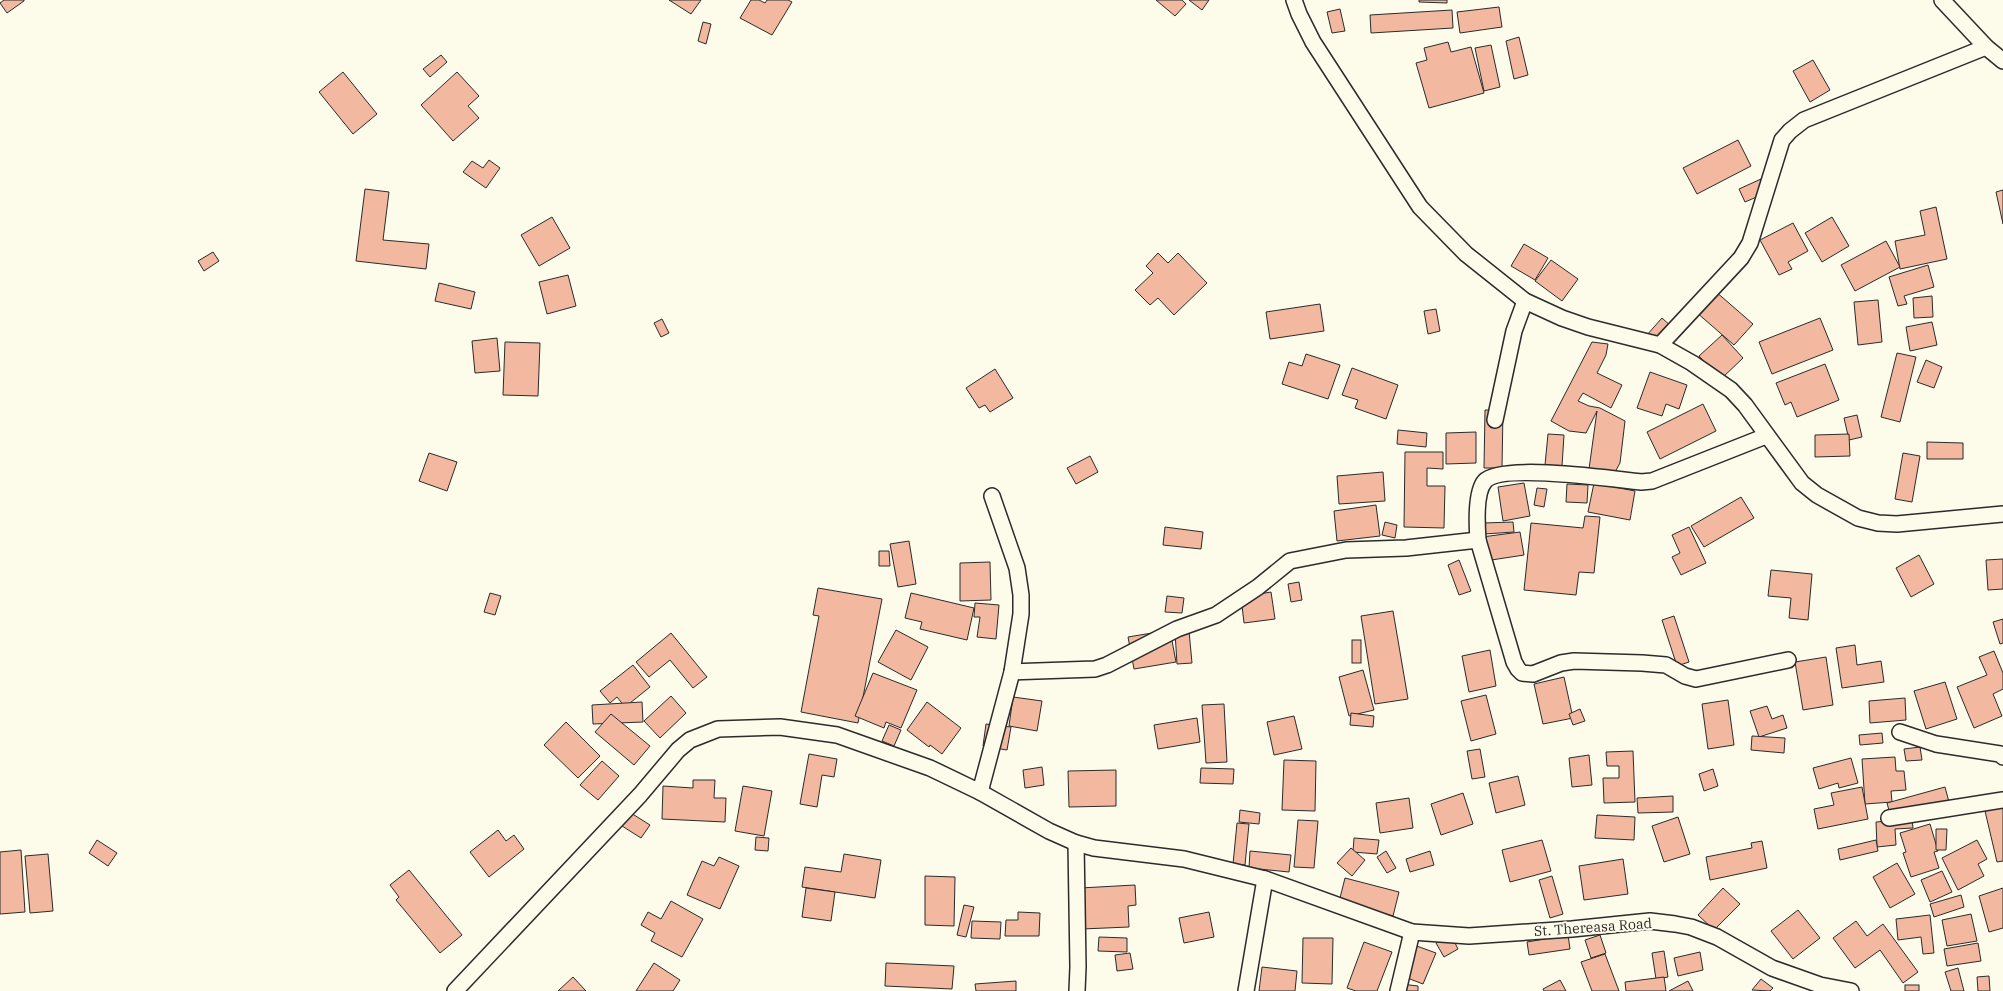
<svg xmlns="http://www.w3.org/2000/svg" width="2003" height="991" viewBox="0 0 2003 991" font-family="'IBM Plex Serif',serif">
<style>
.building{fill:#f2b8a0;stroke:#2b2b2b}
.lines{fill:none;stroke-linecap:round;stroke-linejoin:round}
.street-casing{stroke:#2b2b2b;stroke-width:18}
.street{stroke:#fdfbea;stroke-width:15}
.labels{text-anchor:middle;stroke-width:4;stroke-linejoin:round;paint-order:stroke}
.street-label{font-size:14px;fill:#2b2b2b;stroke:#fdfbea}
</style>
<rect width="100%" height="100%" fill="#fdfbea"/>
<g class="building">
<polygon points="4,0 24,0 24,1 7,13 0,3"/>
<polygon points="669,0 701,0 691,14"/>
<polygon points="751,0 759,0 765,3 767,0 788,0 792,2 772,35 740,18"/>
<polygon points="1156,0 1182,0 1186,4 1175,16"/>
<polygon points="1189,0 1209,0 1202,10"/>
<polygon points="1419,0 1447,0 1447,3 1419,2"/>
<polygon points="1499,7 1502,27 1460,33 1457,12"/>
<polygon points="1340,9 1345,31 1332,33 1327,12"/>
<polygon points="1452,10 1453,28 1371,33 1370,15"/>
<polygon points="703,22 711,24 706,44 698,41"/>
<polygon points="1519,37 1528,75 1514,79 1506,41"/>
<polygon points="1448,42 1451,52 1471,47 1484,93 1429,108 1416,63 1427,60 1424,48"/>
<polygon points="1491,45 1500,87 1484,91 1475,48"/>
<polygon points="441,55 447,62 430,77 423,69"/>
<polygon points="1813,60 1830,90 1810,102 1793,71"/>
<polygon points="343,72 377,114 353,134 319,92"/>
<polygon points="457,72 479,96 468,106 479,118 453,141 421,105"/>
<polygon points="1738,140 1751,166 1697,194 1683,168"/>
<polygon points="489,160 500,168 486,188 463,172 472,161 483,168"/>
<polygon points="1761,179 1766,193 1745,202 1739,189"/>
<polygon points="365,189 389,192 383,240 429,244 426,269 356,261"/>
<polygon points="2003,190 2003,224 1996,192"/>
<polygon points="1936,207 1947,259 1900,269 1895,241 1925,235 1920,211"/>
<polygon points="552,217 570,248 539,266 521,235"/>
<polygon points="1832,217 1849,246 1822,262 1805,233"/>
<polygon points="1793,223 1808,251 1788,262 1792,269 1779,275 1760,240"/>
<polygon points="1886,241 1900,267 1855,291 1841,265"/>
<polygon points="1524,244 1548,258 1535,280 1511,266"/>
<polygon points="213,252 219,261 204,271 198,261"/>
<polygon points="1158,253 1168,263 1178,253 1207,283 1174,315 1158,298 1150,305 1135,290 1153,273 1146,266"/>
<polygon points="1551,260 1578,279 1562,301 1535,281"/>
<polygon points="1928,265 1934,287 1904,296 1907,304 1898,306 1889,277"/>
<polygon points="568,275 576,306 547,314 539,282"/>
<polygon points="439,283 475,292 471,309 435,301"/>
<polygon points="1707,284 1753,324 1734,345 1688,305"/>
<polygon points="1932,296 1933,317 1914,318 1913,298"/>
<polygon points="1878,300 1882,342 1858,345 1854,302"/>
<polygon points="1320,304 1324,331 1270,339 1266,312"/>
<polygon points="1436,309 1440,331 1428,334 1424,311"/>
<polygon points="1662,318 1673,328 1657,346 1646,336"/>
<polygon points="1820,318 1833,350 1772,374 1759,342"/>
<polygon points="662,319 669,333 661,337 654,323"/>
<polygon points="1932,322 1937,345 1910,351 1906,327"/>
<polygon points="1722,335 1743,358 1721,379 1699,356"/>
<polygon points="497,338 500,371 475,373 472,341"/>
<polygon points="505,342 540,343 538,396 503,395"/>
<polygon points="1592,342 1608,344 1606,355 1597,373 1622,385 1611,408 1583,393 1578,401 1589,406 1600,408 1625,421 1620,463 1615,472 1589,469 1597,411 1586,433 1569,431 1551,421"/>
<polygon points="1897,353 1916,357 1900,422 1881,417"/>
<polygon points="1306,354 1340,365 1328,399 1282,384 1289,362 1302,366"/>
<polygon points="1926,360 1942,367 1934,388 1917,382"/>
<polygon points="1825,364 1839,400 1797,417 1791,402 1785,405 1776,383"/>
<polygon points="1352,368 1398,385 1386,419 1355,408 1358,400 1342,395"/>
<polygon points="995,369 1013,398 990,412 985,405 979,408 966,388"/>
<polygon points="1650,372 1687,385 1679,409 1666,404 1662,416 1637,408"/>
<polygon points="1703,404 1716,431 1660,459 1647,432"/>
<polygon points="1485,410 1503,410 1502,468 1484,468"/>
<polygon points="1857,415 1862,437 1849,440 1844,418"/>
<polygon points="1398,430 1427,433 1426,447 1397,444"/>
<polygon points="1476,432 1476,463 1446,464 1446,433"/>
<polygon points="1548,434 1564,435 1562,466 1545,465"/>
<polygon points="1849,434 1850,456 1815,457 1815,435"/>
<polygon points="1927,442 1963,443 1963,459 1927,459"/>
<polygon points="1405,452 1443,452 1443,469 1427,468 1427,486 1445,486 1444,528 1404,527"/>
<polygon points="429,453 457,462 447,491 419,481"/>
<polygon points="1903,453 1920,456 1912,502 1895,499"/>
<polygon points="1090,456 1098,472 1076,484 1067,468"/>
<polygon points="1383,472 1385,501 1339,504 1337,476"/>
<polygon points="1524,483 1530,516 1503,521 1498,487"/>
<polygon points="1594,483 1635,491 1630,520 1588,512"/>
<polygon points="1567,484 1588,485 1587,503 1566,502"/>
<polygon points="1537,488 1547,489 1544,507 1534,505"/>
<polygon points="1741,497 1754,518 1704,547 1691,526"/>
<polygon points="1376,505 1380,536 1337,541 1334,511"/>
<polygon points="1585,516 1600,517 1594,573 1579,572 1576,595 1524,590 1531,523 1583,528"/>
<polygon points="1385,522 1397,525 1395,538 1382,535"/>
<polygon points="1513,522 1514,532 1484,534 1484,523"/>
<polygon points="1165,527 1203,532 1201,549 1163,545"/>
<polygon points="1689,527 1706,563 1681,575 1672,557 1680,553 1672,535"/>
<polygon points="1520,532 1524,555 1485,561 1482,537"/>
<polygon points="909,541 916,584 898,587 890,544"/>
<polygon points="879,551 889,551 890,566 879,566"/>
<polygon points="1919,555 1934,584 1911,597 1896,568"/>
<polygon points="2003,559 2003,589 1988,590 1986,560"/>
<polygon points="1459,560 1471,591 1459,595 1448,565"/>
<polygon points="990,562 991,600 960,601 960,563"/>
<polygon points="1771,570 1812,574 1808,620 1789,618 1791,598 1768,596"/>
<polygon points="1299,582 1302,600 1291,602 1288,584"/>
<polygon points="818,588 882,599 858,723 801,712 819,616 813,615"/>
<polygon points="1271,592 1275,619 1244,623 1241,597"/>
<polygon points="490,593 501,596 495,615 484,612"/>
<polygon points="911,593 974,608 967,640 920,629 922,622 905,618"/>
<polygon points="1167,596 1184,598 1182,613 1165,612"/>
<polygon points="975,603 999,605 996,639 977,637 980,617 974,617"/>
<polygon points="1393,611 1408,699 1375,704 1361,616"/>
<polygon points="1674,616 1689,662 1677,666 1662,620"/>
<polygon points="2003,619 2003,643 2000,644 1993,622"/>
<polygon points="896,630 928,647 911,680 878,662"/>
<polygon points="1170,630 1176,662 1134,669 1128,637"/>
<polygon points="1189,631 1192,663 1177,664 1175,632"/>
<polygon points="671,633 707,677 693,688 670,660 649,677 636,662"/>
<rect x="1352" y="640" width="9" height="23"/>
<polygon points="1855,645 1857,665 1881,661 1884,682 1842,688 1836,648"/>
<polygon points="1490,650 1496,686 1469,692 1462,656"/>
<polygon points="1994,651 2003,673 2003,689 1993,694 2002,716 1974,728 1957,687 1987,675 1979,657"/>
<polygon points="1826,657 1833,705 1803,710 1795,662"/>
<polygon points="633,665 650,687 625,707 617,697 610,703 600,691"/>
<polygon points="1363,670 1374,710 1349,716 1339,677"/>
<polygon points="873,673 917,690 901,728 886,722 884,728 855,716"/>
<polygon points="1564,677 1573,718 1543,724 1534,684"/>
<polygon points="1945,682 1957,719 1926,729 1914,691"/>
<polygon points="1486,695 1496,734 1471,741 1461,701"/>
<polygon points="671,696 686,713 660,738 644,721"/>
<polygon points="1013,697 1042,701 1037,731 1009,726"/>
<polygon points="1905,698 1906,720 1870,723 1869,701"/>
<polygon points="1728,700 1734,745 1708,749 1702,704"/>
<polygon points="642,702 643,722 593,724 592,705"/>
<polygon points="927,702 961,728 942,754 930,745 929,747 907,730"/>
<polygon points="1224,704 1227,762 1206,763 1202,705"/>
<polygon points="1767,706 1772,719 1783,715 1787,728 1759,737 1750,711"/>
<polygon points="1580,709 1585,721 1573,725 1569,714"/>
<polygon points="1351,713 1374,716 1373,727 1350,725"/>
<polygon points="611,714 650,746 634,765 595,732"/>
<polygon points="1294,716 1302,749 1274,755 1267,722"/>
<polygon points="1197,718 1200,742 1158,749 1154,725"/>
<polygon points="566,722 600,756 578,778 544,745"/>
<polygon points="986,724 1011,727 1007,750 983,746"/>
<polygon points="889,725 901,730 894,746 882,741"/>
<polygon points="1882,733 1883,743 1860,745 1859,735"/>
<polygon points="1752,736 1785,738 1784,753 1751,750"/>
<polygon points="1920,747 1922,760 1906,761 1904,749"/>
<polygon points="1480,749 1485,777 1472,779 1467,751"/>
<polygon points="1633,751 1635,802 1604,803 1603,778 1619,778 1619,766 1607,766 1606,752"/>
<polygon points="809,754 837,759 834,777 822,775 817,807 800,804"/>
<polygon points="1589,755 1592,785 1572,787 1569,758"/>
<polygon points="1895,757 1896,771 1904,771 1906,790 1891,791 1892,802 1865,804 1862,759"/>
<polygon points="1851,758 1858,783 1839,788 1838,783 1819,789 1813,768"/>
<polygon points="1284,760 1316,761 1315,811 1282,810"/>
<polygon points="602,761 619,776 598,800 580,785"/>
<polygon points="1042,767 1044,785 1025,788 1023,770"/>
<polygon points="1201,768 1234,769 1233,784 1200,783"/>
<polygon points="1713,769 1718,786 1704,791 1699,774"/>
<polygon points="1116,770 1116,806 1069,807 1068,771"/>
<polygon points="1518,776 1525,805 1496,813 1489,783"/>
<polygon points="693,780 715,780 714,798 726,798 725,822 662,819 663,786 693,788"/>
<polygon points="743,786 772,791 764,836 735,831"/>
<polygon points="1862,787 1868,819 1818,829 1814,809 1834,805 1831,793"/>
<polygon points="1945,787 1949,802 1891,818 1887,803"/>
<polygon points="1463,793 1473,824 1441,835 1431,804"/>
<polygon points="1673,796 1673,812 1638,813 1637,798"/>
<polygon points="1409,798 1413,828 1380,833 1376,803"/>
<polygon points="2003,807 2003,861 1997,862 1985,811"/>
<polygon points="1240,810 1260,813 1259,824 1239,822"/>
<polygon points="631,813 650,825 641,838 622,826"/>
<polygon points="1597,815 1635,817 1634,840 1595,838"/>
<polygon points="1678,817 1690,854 1664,862 1652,826"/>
<polygon points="1912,819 1913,828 1895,829 1896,845 1877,847 1876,822"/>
<polygon points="1298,820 1318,821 1314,868 1294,867"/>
<polygon points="1237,823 1249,824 1245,865 1233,864"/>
<polygon points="1930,824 1938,851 1934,852 1939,868 1911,877 1903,853 1906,852 1900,833"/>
<polygon points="1936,829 1947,829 1946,850 1936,850"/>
<polygon points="498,830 506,841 514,835 524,849 489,877 470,852"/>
<polygon points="756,837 769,838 768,851 755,850"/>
<polygon points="1354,838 1379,840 1377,854 1353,852"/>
<polygon points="97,840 117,853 108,866 89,853"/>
<polygon points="1542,840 1551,871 1510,882 1502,850"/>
<polygon points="1876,840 1878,851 1840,860 1838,849"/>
<polygon points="1977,840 1987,859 1978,864 1984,876 1958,890 1942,858"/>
<polygon points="1762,841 1767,868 1710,880 1706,857 1752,848 1751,843"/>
<polygon points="1351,848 1365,860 1352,876 1337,863"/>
<polygon points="21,850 25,912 0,914 0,852"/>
<polygon points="1250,851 1291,855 1289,872 1249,868"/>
<polygon points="1386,851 1396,868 1387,873 1377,857"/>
<polygon points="1430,851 1434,865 1410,872 1406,859"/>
<polygon points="48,854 53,911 30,913 25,856"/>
<polygon points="844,854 881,860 875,898 802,887 805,867 841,872"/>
<polygon points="719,857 739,866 720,909 687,895 702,861 714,866"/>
<polygon points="1623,859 1628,894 1584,900 1579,866"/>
<polygon points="1897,863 1915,894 1890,908 1873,877"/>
<polygon points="409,870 462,935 440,953 396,900 399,897 390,885"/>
<polygon points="1942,871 1952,892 1930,902 1921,880"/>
<polygon points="925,876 955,877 954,926 925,925"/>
<polygon points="1552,876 1563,914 1550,918 1539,880"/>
<polygon points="1345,878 1399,892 1393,916 1339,902"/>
<polygon points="1135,885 1136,905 1128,906 1129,927 1082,929 1080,888"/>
<polygon points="806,888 835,892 831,921 802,917"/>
<polygon points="1723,888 1740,904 1714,930 1698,915"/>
<polygon points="2003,888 2003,928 1989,932 1979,896"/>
<polygon points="1961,895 1964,907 1934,917 1930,904"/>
<polygon points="671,901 703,919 682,957 651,941 655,933 641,925 648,912 661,919"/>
<polygon points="964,905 974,907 966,937 957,935"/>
<polygon points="1798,910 1820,938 1793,959 1771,931"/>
<polygon points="1018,912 1040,913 1039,936 1005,936 1006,920 1018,920"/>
<polygon points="1209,912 1214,937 1184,943 1179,918"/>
<polygon points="1971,914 1977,941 1947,946 1942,920"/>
<polygon points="1930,915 1934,953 1923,954 1921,937 1898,940 1896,919"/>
<polygon points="972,921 1001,922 1000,939 971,938"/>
<polygon points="1856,921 1867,936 1883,924 1918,972 1903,983 1880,950 1855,968 1833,938"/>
<polygon points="1451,935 1458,949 1444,957 1436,943"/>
<polygon points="1568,935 1570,949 1529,955 1527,942"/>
<polygon points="1600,935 1606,953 1591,958 1585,940"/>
<polygon points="1099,937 1127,938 1127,952 1098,951"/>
<polygon points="1303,938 1333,938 1332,984 1302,983"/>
<polygon points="1364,942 1392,952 1377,991 1356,991 1347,988"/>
<polygon points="1978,943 1981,961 1947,966 1944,949"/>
<polygon points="1414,945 1436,953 1423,984 1402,976"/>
<polygon points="1664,951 1668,977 1656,979 1652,953"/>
<polygon points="1700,952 1703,970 1678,976 1674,958"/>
<polygon points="1130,953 1133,969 1117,971 1115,955"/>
<polygon points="1605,954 1619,991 1592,991 1581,962"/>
<polygon points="654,963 680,980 673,991 636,991"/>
<polygon points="886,963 954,966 952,989 885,986"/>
<polygon points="1262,967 1297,971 1295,991 1259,991"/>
<polygon points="1958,968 1964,991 1951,991 1945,972"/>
<polygon points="1989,976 1990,991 1978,991 1977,977"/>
<polygon points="573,977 586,991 558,991"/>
<polygon points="1664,977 1666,991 1626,991 1625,982"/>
<polygon points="1761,979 1773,988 1770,991 1752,990"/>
<polygon points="1560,980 1566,991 1544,991 1543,989"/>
<polygon points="1016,981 1016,991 976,991 975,984"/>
<polygon points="1688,981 1693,991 1669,991"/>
<polygon points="1393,983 1418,986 1418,991 1392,991"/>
<rect x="1905" y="985" width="14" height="6"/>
</g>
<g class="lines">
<g class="street-casing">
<g id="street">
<polyline points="1294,0 1299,14 1313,42 1420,207 1466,254 1525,301 1562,318 1588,327 1660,345 1692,363 1731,390 1745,405 1802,483 1817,495 1858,518 1878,523 1897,524 2003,514"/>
<polyline points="1942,0 1986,47 2003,61"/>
<polyline points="1660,345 1741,258 1750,243 1782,140 1790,131 1804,120 1986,47"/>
<polyline points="1495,420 1514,331 1525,301"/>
<path d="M1766,436L1652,481L1641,482C1614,479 1501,463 1485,481C1475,492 1477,526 1478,540L1514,662L1518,669L1522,673L1533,674L1561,663L1574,661L1642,663L1666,665L1685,676L1696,679L1788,660"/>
<polyline points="1012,672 1095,669 1107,665 1177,629 1216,615 1258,587 1290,561 1346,550 1406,548 1478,540"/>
<polyline points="1900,732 1936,744 2000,754 2003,757"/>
<polyline points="980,792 1012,672 1021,614 1021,595 1017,568 992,496"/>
<polyline points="1889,818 2003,800"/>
<polyline points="1076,843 1078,967 1077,991"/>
<polyline points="455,991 640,795 678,750 690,740 718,729 780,727 837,735 930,768 980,792 1049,831 1076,843 1094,848 1184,859 1265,879 1412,932 1469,936 1572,929 1650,921 1675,924 1691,927 1717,937 1772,968 1820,985 1851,991"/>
<polyline points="1246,991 1265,879"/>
<polyline points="1398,991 1412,932"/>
</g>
</g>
<use href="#street" class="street"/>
</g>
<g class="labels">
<g class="street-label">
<text transform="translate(1593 927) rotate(-4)" y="5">St. Thereasa Road</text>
</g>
</g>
</svg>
